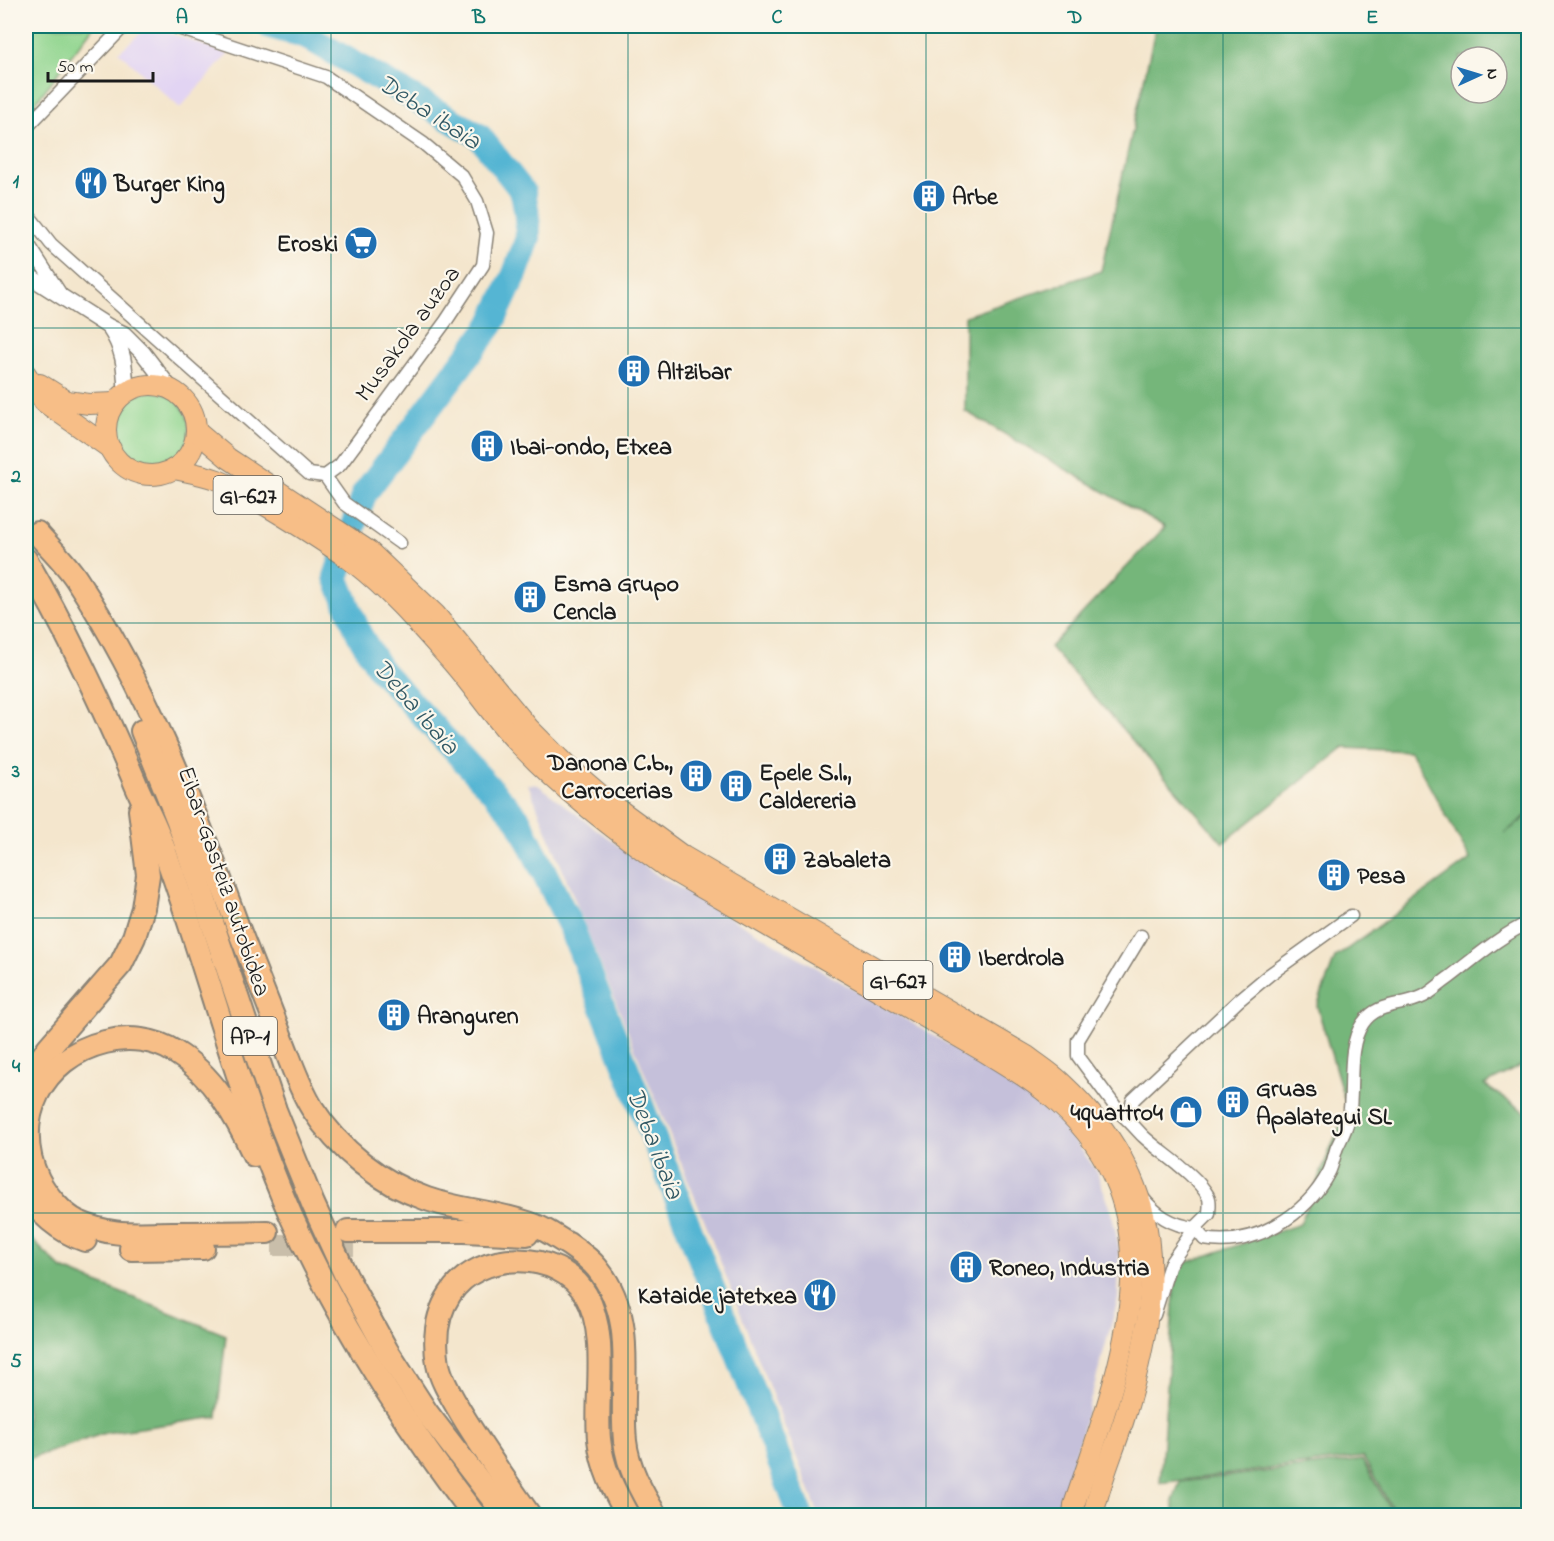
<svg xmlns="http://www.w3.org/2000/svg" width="1554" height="1541" viewBox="0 0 1554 1541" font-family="'Indie Flower',sans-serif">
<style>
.built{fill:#e2d4f3}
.industrial{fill:#c5c0da}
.green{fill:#91d58f;stroke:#567856;stroke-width:1.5}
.forest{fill:#74b67a;stroke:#48694b;stroke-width:1.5;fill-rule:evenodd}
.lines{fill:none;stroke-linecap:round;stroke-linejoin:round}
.river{stroke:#54b5d3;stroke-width:26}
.motorway-tunnel{stroke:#c9beaa;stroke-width:22;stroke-dasharray:22 11;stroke-linecap:butt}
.minor-casing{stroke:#888174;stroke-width:15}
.tertiary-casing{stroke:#888174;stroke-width:18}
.primary-casing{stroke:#888174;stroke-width:22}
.motorway-casing{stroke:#888174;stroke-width:26}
.minor{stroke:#fff;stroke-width:12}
.tertiary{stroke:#fff;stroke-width:15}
.primary{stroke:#f7be87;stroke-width:20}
.motorway{stroke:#f7be87;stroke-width:22}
.grid{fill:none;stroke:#0f766e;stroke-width:1.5;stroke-opacity:0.55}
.labels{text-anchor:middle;stroke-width:4.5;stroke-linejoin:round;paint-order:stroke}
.shield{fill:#fbf7ec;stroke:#5f5e5a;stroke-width:1.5}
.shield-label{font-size:22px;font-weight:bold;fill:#1c1c1c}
.poi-label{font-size:24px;font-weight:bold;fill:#1c1c1c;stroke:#fbf7ec;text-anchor:start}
.street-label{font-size:24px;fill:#1c1c1c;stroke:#fbf7ec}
.water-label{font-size:26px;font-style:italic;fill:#325965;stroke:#fbf7ec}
.neatline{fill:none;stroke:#0f766e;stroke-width:2}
.grid-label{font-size:20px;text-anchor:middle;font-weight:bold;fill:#0f766e}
</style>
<rect width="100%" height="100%" fill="#fbf7ec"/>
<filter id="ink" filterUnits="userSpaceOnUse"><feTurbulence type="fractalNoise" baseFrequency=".0167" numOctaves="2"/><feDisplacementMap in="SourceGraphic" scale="12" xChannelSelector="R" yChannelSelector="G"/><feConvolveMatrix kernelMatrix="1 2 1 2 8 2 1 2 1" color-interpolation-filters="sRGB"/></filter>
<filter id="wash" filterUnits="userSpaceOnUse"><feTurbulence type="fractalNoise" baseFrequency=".008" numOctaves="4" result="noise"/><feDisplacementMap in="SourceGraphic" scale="24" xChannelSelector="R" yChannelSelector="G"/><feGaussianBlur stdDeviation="1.35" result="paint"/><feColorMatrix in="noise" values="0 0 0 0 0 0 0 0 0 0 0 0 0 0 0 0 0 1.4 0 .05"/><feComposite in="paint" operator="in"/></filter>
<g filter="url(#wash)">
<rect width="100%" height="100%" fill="#f4e6cd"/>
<polygon class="built" points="149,26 228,54 180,108 119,52"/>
<polygon class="industrial" points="528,784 538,785 657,875 936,1037 1023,1090 1062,1124 1096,1170 1111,1210 1119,1248 1118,1299 1059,1515 819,1515 708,1230"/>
<g class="green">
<polygon points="26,26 94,26 26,115"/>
<circle cx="151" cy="429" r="38"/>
</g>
<g class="forest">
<path d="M1156,26H1528V814L1505,833L1528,816V1062L1484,1085L1528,1114V1515H1396L1363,1457L1160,1483L1176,1266L1300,1224L1347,1108L1317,1006L1335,958L1470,859L1410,751L1343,748L1223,843L1050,647L1165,527L965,411V316L1101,271ZM1461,57H1497V93H1461Z"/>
<polygon points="26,1234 62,1269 226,1335 217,1417 105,1433 26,1460"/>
<polygon points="1362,1460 1394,1515 1175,1515 1173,1500 1180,1482"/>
</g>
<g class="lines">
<polyline class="river" points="270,26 306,36 479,136 523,192 527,214 528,238 515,274 491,325 364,494 336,577 359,634 380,669 518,819 573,931 801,1516"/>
</g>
</g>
<g filter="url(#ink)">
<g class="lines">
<polyline class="motorway-tunnel" points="272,1245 354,1245"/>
<g class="minor-casing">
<g id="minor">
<polyline points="26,128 124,26"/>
<polyline points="26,212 51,244 309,474 325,476 340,465 446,321 483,265 487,233 477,201 462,176 424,144 326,77 172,26"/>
<polyline points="26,244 31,248 62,296"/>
<polyline points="325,476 344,503 400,543"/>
<path d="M1141,936L1078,1040V1056L1120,1113C1129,1120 1135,1128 1143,1136C1162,1154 1195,1173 1208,1196C1211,1201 1209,1208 1209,1214L1195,1228L1170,1264L1154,1315"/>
<polyline points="1128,1119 1133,1100 1238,1001 1269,975 1351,916"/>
<path d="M1141,1196C1156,1215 1171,1225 1195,1228L1204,1239C1253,1248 1306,1216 1329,1172C1333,1164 1334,1155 1337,1147C1342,1137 1347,1128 1349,1117C1354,1089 1346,1047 1363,1023C1378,1001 1403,1007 1424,996C1433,991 1441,983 1450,977C1475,958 1500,936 1528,923"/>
</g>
</g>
<g class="tertiary-casing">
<g id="tertiary">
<polyline points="26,274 109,327 124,334 143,353 170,388"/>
<path d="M109,327C124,349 125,366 126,392"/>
</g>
</g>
<g class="primary-casing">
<g id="primary">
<polyline points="26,374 44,402 111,449"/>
<polyline points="40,384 67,401 89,404 115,403"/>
<circle cx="151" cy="430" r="45"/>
<path d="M196,431L228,458L369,551L436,615L529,728L566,765L609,802L683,856L1027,1056C1039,1065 1052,1073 1063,1084C1169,1183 1164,1286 1125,1416C1115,1449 1100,1481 1093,1516"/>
<path d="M174,469C188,472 204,475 218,480C239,489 258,501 278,513C304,529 330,545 354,563C390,591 420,626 450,660C473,686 492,716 516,741C561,789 613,829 666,867L983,1051C1009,1067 1035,1082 1058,1103C1184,1216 1119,1370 1074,1505L1073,1516"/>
</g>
</g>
<g class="motorway-casing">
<g id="motorway">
<path d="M37,533C50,548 66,563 77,580C147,687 195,810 239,930C253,966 268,1003 282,1040C291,1062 299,1087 312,1108C339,1150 380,1183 427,1199C462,1211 501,1212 536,1226C547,1230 557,1238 568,1244C578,1251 589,1258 597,1268C639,1320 619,1380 625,1441C628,1468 642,1493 656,1516"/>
<path d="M26,560C67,631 102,704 134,780C141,798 151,815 158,833C206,959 236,1092 291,1216C339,1323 403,1422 475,1516"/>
<polyline points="142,731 178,821 275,1110 313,1204 346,1276 387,1351 427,1413 506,1516"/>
<polyline points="26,1081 48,1048 121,964 134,937 143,908 148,875 140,810"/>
<path d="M254,1155C236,1116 213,1075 175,1052C155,1039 128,1036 105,1042C42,1057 10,1120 38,1179C46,1195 62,1214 78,1222C112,1237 136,1233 172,1233C204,1233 235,1233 267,1232"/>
<path d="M26,1190C36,1212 61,1232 85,1240"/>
<polyline points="348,1231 464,1231 527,1234"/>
<polyline points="131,1249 203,1248"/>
<path d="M530,1516C506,1482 482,1448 461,1413C453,1399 441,1381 438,1364C434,1340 436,1315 450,1294C479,1249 559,1249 586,1295C609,1335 595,1395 599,1439C602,1468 614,1491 628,1516"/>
</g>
</g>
<use href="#minor" class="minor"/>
<use href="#tertiary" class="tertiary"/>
<use href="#primary" class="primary"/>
<use href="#motorway" class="motorway"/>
</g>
</g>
<path class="grid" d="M331,26V1516M628,26V1516M926,26V1516M1223,26V1516M26,328H1528M26,623H1528M26,918H1528M26,1213H1528"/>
<defs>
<g id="restaurant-disc" transform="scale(1.725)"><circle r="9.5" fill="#1f6fb2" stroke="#fbf7ec"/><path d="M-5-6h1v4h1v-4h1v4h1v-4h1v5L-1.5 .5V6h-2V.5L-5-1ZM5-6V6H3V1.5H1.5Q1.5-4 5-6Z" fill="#fff"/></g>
<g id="building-disc" transform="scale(1.725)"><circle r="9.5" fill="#1f6fb2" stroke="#fbf7ec"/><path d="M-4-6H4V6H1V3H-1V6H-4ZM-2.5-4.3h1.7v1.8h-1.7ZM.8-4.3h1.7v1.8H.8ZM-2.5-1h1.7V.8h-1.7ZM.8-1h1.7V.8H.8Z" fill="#fff"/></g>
<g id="supermarket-disc" transform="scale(1.725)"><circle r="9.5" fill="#1f6fb2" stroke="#fbf7ec"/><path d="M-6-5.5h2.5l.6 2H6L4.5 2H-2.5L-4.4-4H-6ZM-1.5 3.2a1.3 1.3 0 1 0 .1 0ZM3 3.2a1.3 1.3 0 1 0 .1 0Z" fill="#fff"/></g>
<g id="shop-disc" transform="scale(1.725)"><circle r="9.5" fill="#1f6fb2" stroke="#fbf7ec"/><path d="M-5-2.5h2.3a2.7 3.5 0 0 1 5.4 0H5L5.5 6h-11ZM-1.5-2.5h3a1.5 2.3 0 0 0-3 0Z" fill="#fff"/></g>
</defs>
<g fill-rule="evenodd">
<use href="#restaurant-disc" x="91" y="183"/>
<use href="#building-disc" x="929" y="196"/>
<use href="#supermarket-disc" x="361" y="243"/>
<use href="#building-disc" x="634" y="371"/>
<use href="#building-disc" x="487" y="446"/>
<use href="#building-disc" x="530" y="597"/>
<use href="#building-disc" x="696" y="776"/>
<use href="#building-disc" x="736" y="786"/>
<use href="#building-disc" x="780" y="859"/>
<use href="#building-disc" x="1334" y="875"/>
<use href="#building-disc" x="955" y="957"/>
<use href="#building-disc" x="394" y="1015"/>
<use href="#building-disc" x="1233" y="1102"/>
<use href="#shop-disc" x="1186" y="1112"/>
<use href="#building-disc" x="966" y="1267"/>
<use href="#restaurant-disc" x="820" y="1295"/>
</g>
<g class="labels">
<g class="shield">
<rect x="213.5" y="476" width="69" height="38" rx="4.5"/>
<rect x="863.5" y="961" width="69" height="38" rx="4.5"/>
<rect x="223" y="1017" width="54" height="38" rx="4.5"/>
</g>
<g class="shield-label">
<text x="248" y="503">GI-627</text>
<text x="898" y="988">GI-627</text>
<text x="250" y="1044">AP-1</text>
</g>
<g class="poi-label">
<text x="114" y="191">Burger King</text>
<text x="952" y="204">Arbe</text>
<text x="338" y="251" text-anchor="end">Eroski</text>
<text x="657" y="379">Altzibar</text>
<text x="510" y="454">Ibai-ondo, Etxea</text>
<text x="553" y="591">Esma Grupo<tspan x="553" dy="28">Cencla</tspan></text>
<text x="673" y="770" text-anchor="end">Danona C.b.,<tspan x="673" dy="28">Carrocerias</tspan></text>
<text x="759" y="780">Epele S.l.,<tspan x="759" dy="28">Caldereria</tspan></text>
<text x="803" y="867">Zabaleta</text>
<text x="1357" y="883">Pesa</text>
<text x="978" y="965">Iberdrola</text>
<text x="417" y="1023">Aranguren</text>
<text x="1256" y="1096">Gruas<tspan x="1256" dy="28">Apalategui SL</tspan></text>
<text x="1163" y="1120" text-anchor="end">4quattro4</text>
<text x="989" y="1275">Roneo, Industria</text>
<text x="797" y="1303" text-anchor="end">Kataide jatetxea</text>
</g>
<g class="street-label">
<text transform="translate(407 333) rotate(-54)" y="8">Musakola auzoa</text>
<text transform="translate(225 881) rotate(71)" y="8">Eibar-Gasteiz autobidea</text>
</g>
<g class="water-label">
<text transform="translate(430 111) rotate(33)" y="9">Deba ibaia</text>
<text transform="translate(417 706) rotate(49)" y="9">Deba ibaia</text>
<text transform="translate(656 1143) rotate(69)" y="9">Deba ibaia</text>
</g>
</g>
<rect width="1554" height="1541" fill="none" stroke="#fbf7ec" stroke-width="66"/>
<g transform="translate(1479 75) rotate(86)"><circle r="28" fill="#fbf7ec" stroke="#a29f99" stroke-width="1.5"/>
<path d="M0-4.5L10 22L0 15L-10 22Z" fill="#1f6fb2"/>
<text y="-9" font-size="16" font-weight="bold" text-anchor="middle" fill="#1c1c1c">N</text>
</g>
<path d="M48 72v9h105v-9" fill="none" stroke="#1c1c1c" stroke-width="3"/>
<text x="57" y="72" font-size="18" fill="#1c1c1c" stroke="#fbf7ec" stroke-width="4.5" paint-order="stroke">50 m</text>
<rect x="33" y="33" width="1488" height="1475" class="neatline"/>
<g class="grid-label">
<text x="182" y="23">A</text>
<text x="479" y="23">B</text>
<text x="777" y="23">C</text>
<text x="1075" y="23">D</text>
<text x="1372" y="23">E</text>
<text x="16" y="187">1</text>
<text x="16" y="482">2</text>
<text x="16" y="777">3</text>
<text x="16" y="1072">4</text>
<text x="16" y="1367">5</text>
</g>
</svg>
